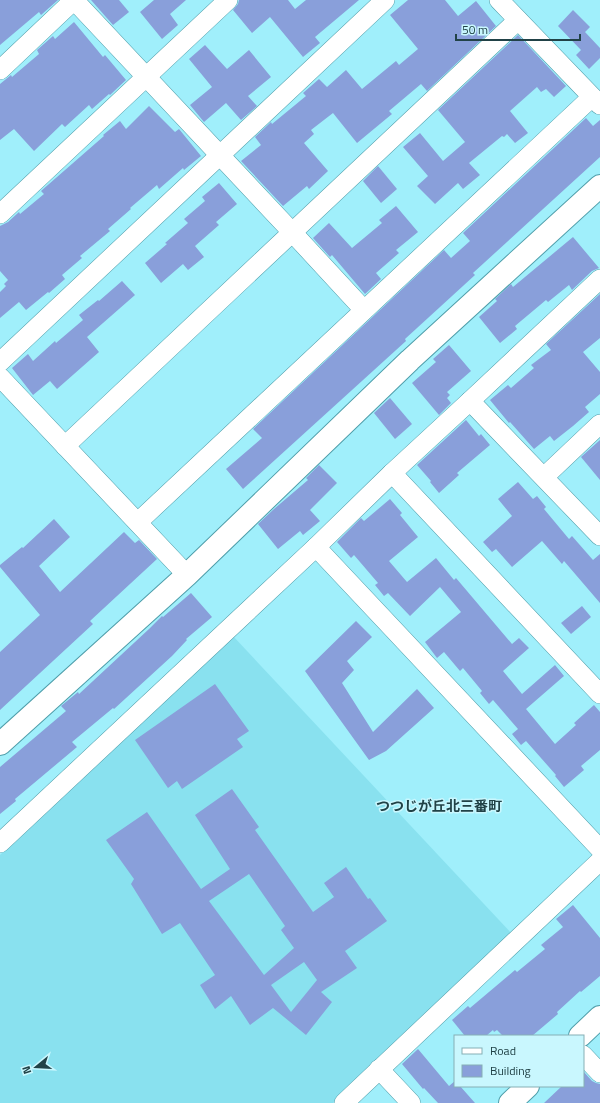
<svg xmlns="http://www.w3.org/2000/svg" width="600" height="1103" viewBox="0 0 600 1103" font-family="'Titillium Web','Noto Sans JP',sans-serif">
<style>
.built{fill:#89e1ef}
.building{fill:#899fda;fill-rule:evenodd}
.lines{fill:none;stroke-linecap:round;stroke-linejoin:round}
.minor-casing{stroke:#4f9eaa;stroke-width:20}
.tertiary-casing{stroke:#4f9eaa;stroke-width:24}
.minor{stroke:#fff;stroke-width:19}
.tertiary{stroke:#fff;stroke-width:22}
.labels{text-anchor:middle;stroke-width:3;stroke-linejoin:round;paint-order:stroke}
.quarter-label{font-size:14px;font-weight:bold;fill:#214247;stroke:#c9f7fe}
</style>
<rect width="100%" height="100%" fill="#a0effb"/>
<polygon class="built" points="233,636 512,934 333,1103 0,1103 0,855"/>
<g class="building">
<polygon points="0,0 58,0 41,15 39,12 0,45"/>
<polygon points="91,0 119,0 129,12 113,25"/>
<polygon points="154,0 186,0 170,14 178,25 162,39 140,12"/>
<polygon points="239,0 288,0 295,9 306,0 359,0 315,37 320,43 303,57 270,17 252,33 233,10 238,4"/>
<polygon points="408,0 445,0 458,16 476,1 496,26 427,91 421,84 389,111 392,114 357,143 333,113 311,130 314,134 304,143 328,171 309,189 307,186 283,206 241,161 261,145 255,137 271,122 272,124 306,96 303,93 319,79 327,87 346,70 362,89 396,61 399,65 418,49 390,15"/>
<polygon points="573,10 590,27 585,32 600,48 600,58 589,69 576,55 581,50 558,26"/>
<polygon points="74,22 103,57 105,55 126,80 110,95 109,94 92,109 89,105 65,127 62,124 34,151 14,129 0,140 0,84 11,75 12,77 39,54 37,50 53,36 55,39"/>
<polygon points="518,35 566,86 554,97 546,89 541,92 537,87 510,111 528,133 515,143 507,134 504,137 502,136 469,163 480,175 463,189 458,183 435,204 417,186 428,176 403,147 420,133 443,161 465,142 438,110"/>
<polygon points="205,45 227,69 249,50 271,77 248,96 257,106 241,120 226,103 204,122 190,105 212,87 189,59"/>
<polygon points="149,106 175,132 179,129 201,156 184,170 183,168 159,189 157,185 130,208 131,209 108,229 110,231 80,256 82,258 62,275 65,279 49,293 48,292 26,310 19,302 0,318 0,292 6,286 4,284 8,280 0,271 0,226 8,222 19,212 20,214 44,194 41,191 104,136 103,135 120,121 126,129"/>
<polygon points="586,118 593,126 600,120 600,157 473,273 475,275 405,339 406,341 243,489 226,469 262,438 253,429 444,250 451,258 470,241 463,233"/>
<polygon points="378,166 397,189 381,203 363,181"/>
<polygon points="219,183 237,204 216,222 219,225 195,246 204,257 188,270 183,264 161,283 145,263 167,244 165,243 188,223 184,219 205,201 202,197"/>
<polygon points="396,206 418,232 396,250 399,253 376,273 381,279 365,294 332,255 330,257 313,238 329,223 352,248 382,223 379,220"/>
<polygon points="573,237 599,268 592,271 572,290 569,285 548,302 546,300 515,326 517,329 500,343 479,317 497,301 495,299 511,284 513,287"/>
<polygon points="122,281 135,295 87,337 99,352 57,389 50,381 33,395 12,368 28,354 33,361 55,341 56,343 83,320 79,315 98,300 99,301"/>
<polygon points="600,294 600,338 583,352 600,372 600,394 585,407 589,412 573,426 554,441 550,436 534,449 510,422 509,423 490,400 508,385 511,388 534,368 531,365 551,350 546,344"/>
<polygon points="449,345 471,371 447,392 450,395 447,398 451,403 439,415 412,383 436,362 433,359"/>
<polygon points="390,398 412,424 395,439 374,413"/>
<polygon points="466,420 479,436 481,434 490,445 457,473 459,475 439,493 430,482 431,481 417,465"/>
<polygon points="600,440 600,480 581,457"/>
<polygon points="319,465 337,483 310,510 320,521 303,535 300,531 278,549 258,524 274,509 308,480 306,478"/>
<polygon points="518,482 533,499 537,496 546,507 544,509 569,539 572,536 593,560 600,554 600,603 564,561 562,564 542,541 512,567 496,549 492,552 483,542 512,516 498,499"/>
<polygon points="390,499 402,513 400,515 418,537 389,561 407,582 436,558 454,580 456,578 512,644 519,638 529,648 503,671 522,694 555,665 564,676 526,709 555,744 576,725 574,723 594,705 600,712 600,750 581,766 584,770 564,787 555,776 556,775 526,741 521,745 512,734 518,729 493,700 489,704 480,693 482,691 463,668 460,671 444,652 437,658 425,642 461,612 440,587 410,616 388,593 384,596 375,585 378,583 354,555 351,558 337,542 361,518 364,521"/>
<polygon points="54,519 70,537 39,566 60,592 91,563 124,532 135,543 139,540 157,559 90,621 93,624 0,710 0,652 40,615 0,567 0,565 22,547 23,548"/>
<polygon points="191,593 212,617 186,639 187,640 172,656 114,709 113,708 72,742 77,747 15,799 16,801 0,814 0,767 66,711 61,706 78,692 79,694 149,629 162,616 163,617"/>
<polygon points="582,606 591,617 571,634 561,623"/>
<polygon points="356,621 372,637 347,661 354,670 342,683 373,732 417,689 434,708 386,751 369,760 305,671"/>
<polygon points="215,684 249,731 237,739 243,747 182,789 177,781 168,788 135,740"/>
<path d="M232,789L259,827L255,830L313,912L334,897L324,883L346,867L368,899L370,898L387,921L345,951L357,968L321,992L332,1002L306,1035L273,1008L250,1025L231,996L215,1009L200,985L215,975L180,923L162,934L131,884L134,879L106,840L147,812L201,889L230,869L195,815ZM249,874L285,926L281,930L294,948L264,975L209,901ZM304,962L317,980L291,1012L271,985Z"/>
<polygon points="573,905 600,938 600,976 581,992 580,991 557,1012 558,1014 532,1036 503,1036 497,1030 494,1032 493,1030 486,1036 465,1036 452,1020 468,1006 470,1008 515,970 517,972 545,949 541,945 563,927 556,919"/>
<polygon points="418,1049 449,1086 455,1081 455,1086 460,1086 475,1103 438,1103 424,1088 423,1089 402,1064"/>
<polygon points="583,1071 592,1081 596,1083 600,1084 600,1103 544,1103 562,1086 583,1086"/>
</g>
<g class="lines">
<g class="minor-casing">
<g id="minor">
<polyline points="74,0 292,232 364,310"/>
<polyline points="499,0 600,105"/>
<polyline points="0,70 74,0"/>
<polyline points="0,214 228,0"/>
<polyline points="0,362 385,0"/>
<polyline points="0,377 187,575"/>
<polyline points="470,401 600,536"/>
<polyline points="65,446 518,20"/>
<polyline points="392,473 600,694"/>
<polyline points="544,477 600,424"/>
<polyline points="138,522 592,97"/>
<polyline points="316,547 600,849"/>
<polyline points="0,843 316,547 392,473 470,401 600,279"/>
<polyline points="583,1055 600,1073"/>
<polyline points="379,1069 411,1103"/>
<polyline points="344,1103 600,861"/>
</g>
</g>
<g class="tertiary-casing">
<g id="tertiary">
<polyline points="0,744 187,575 410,360 600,186"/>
<polyline points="580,1036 600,1017"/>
<polyline points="510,1103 528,1086"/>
</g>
</g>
<use href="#minor" class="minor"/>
<use href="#tertiary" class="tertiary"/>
</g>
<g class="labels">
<g class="quarter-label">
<text x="439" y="811">つつじが丘北三番町</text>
</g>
</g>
<rect x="454" y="1035" width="130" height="52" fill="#c9f7fe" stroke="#86afb5"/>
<rect x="462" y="1048" width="20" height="6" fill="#ffffff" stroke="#86afb5"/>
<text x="490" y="1055" font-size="12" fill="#214247">Road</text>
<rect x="462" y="1065" width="20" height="12" fill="#899fda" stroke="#86afb5"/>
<text x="490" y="1075" font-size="12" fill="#214247">Building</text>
<g transform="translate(36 1067) rotate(252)" stroke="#c9f7fe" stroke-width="3" paint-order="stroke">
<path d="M0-3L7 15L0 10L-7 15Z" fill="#214247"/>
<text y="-6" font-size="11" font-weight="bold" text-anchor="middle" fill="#214247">N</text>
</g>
<path d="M456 34v6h124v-6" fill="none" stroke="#214247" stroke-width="2"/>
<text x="462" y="34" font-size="12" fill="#214247" stroke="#c9f7fe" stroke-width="3" paint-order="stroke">50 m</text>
</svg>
